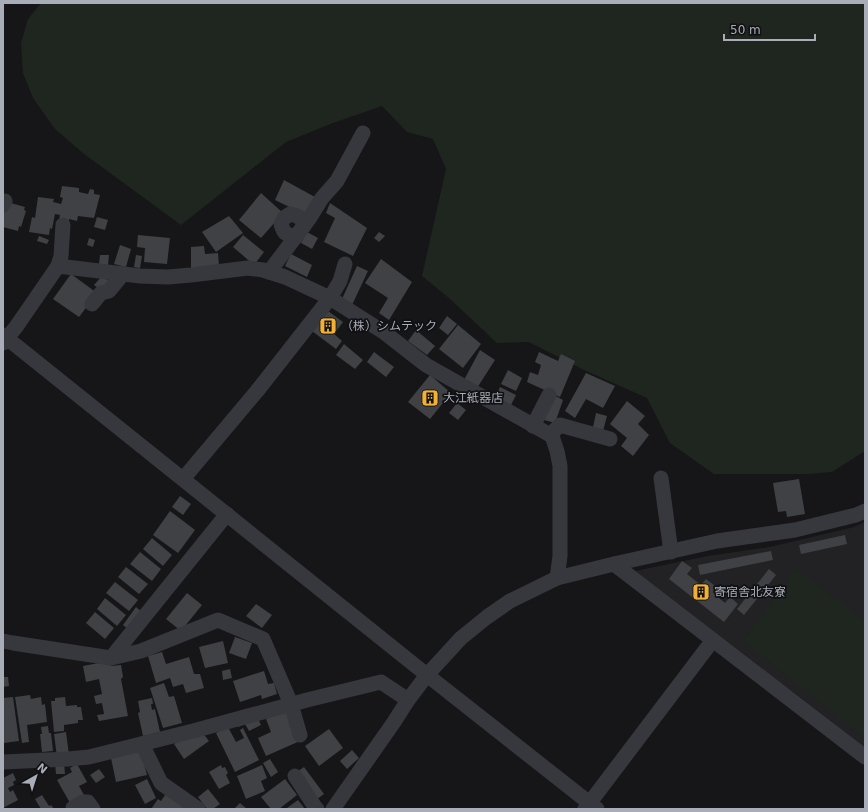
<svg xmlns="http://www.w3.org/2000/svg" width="868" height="812" viewBox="0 0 868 812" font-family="'DejaVu Sans','Noto Sans JP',sans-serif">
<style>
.built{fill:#222225}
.green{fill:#1e261f}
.building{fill:#404145}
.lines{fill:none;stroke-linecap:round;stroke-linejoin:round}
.minor{stroke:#37383d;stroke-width:15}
.labels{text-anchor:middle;stroke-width:3.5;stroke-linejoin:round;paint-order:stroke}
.poi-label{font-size:12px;fill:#a8adb8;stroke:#111113;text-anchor:start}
</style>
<rect width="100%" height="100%" fill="#161618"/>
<polygon class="built" points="865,522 865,748 800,697 712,632 635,571 708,556 770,547 854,527"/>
<g class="green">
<polygon points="41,3 865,3 865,228 864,229 865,232 865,451 832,472 808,474 714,474 670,443 647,398 584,370 529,342 497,343 449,298 422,276 446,169 433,139 407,132 382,106 333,123 286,142 181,225 84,154 55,129 33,98 23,73 21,43 28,19"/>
<polygon points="796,569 865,621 865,738 743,641"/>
</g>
<g class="building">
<polygon points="284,180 315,197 306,215 275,200"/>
<polygon points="62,186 79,188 79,192 88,194 90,189 94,190 94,194 100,195 94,218 78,216 77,221 69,219 69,221 59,220 60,215 55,214 52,229 50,228 49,235 29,232 32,217 35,218 38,197 54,199 53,202 61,204 63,198 60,197"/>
<polygon points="261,193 283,213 261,238 239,220"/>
<polygon points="7,202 25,207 24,210 26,211 21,227 19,226 18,231 3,227 3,217"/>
<polygon points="330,203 367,228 353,256 324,242 335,218 326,213"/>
<polygon points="229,216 243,233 216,252 202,232"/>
<polygon points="97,217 108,220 105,230 94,227"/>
<polygon points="307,232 318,238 312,249 301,243"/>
<polygon points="379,232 385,236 379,242 374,238"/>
<polygon points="138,235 170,238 167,264 144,262 145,248 137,247"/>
<polygon points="243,235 264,252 254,265 233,247"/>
<polygon points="39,236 49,240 47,244 37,241"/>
<polygon points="89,238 95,240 93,247 87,245"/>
<polygon points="120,245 131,249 126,267 114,264"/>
<polygon points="204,246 205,254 218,253 219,266 191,269 191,247"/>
<polygon points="291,254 312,265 307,277 285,266"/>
<polygon points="100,255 109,255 108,265 99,264"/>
<polygon points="136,255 142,256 140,268 134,267"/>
<polygon points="381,259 412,282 389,320 379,313 388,298 365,283"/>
<polygon points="357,266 368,271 352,305 342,299"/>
<polygon points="71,274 97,293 79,317 53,299"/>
<polygon points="102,276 109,281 102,291 94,285"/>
<polygon points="328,311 343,322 334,334 342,341 336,349 312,331"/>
<polygon points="447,316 457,324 448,335 439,328"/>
<polygon points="458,325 481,344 463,368 439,349"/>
<polygon points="416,330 435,346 427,355 408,341"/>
<polygon points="344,344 363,360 355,369 336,355"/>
<polygon points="480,350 495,360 477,388 464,380"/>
<polygon points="374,352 394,367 386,377 367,362"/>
<polygon points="539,352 558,361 561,354 575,361 560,397 527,382 530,372 538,375 541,365 535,362"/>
<polygon points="508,370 522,378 516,391 501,384"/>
<polygon points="586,373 615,386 603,408 586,399 575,418 565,411"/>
<polygon points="430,375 451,393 430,419 408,402"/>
<polygon points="500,387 516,395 510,407 495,399"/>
<polygon points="554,395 563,400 555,423 544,420"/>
<polygon points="627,401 645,416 638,424 649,435 633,456 621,446 627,438 610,424"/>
<polygon points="457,403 466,410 458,420 449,413"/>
<polygon points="596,413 607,416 603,431 593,427"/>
<polygon points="799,479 805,514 787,517 786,511 778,512 773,483"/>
<polygon points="180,496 191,504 183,515 172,507"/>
<polygon points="170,511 195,530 178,553 153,535"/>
<polygon points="845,535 847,544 801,554 799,545"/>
<polygon points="152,538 172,555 163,566 143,549"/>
<polygon points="771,551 773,560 700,575 698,565"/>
<polygon points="140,552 161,569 152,581 130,564"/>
<polygon points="682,561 692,568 687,574 701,585 706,579 719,589 715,595 725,603 730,597 738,604 724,622 669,579"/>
<polygon points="126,567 148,584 139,594 118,577"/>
<polygon points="769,569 776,575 744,615 737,609"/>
<polygon points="115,582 138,600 129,611 106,593"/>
<polygon points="187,593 202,605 181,631 166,619"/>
<polygon points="105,598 126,615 117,626 97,609"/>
<polygon points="256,604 272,615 262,628 246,616"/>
<polygon points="136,607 142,612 129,630 123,625"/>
<polygon points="95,612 114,628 105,639 86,623"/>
<polygon points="235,637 252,643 246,659 229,653"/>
<polygon points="223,641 228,663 205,668 199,647"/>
<polygon points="162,652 166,664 189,657 194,674 200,674 204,688 186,693 183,684 173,687 170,678 156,683 148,656"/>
<polygon points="110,661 111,666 121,665 123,677 121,679 128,716 99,721 97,715 104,714 102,703 96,704 94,696 102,694 99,679 86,682 83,666"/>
<polygon points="230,669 232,678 223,680 222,671"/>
<polygon points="264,671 268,684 274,683 277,694 262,699 261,695 240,702 233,681"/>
<polygon points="3,677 8,677 9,686 3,687"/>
<polygon points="164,683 169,697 174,696 182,723 163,728 150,688"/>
<polygon points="30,695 31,699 41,697 42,705 45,704 47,722 27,725 29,742 22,743 15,697"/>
<polygon points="13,697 19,741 4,743 3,698"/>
<polygon points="65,697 66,706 77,705 77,707 81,707 83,720 78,720 78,723 64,725 64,731 54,732 51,701 55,701 55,698"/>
<polygon points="152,698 153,704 151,704 152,710 155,709 160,732 143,736 138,713 140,712 138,701"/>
<polygon points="286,710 300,741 266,756 258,738 271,732 266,719"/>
<polygon points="256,715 261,725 249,731 245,724 238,727 237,725"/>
<polygon points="48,726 49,733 51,733 53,751 42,752 40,734 42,734 41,727"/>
<polygon points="228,727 236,742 244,738 240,730 243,728 259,760 235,772 216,733"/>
<polygon points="329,729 343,748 319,766 305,746"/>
<polygon points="201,731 209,741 184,759 174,744 188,735"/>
<polygon points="66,732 69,755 57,757 54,734"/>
<polygon points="352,750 359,758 347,769 340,761"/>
<polygon points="141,751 147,775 116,782 111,758"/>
<polygon points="270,759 278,772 271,777 263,763"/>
<polygon points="55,763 64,763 65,774 56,774"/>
<polygon points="77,764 87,782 79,786 84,795 70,803 57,780 72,772 70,768"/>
<polygon points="221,765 222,768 225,767 228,773 226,775 230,783 219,789 209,772"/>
<polygon points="262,765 267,778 261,781 265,791 246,799 237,776"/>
<polygon points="304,767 324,794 317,799 297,772"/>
<polygon points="99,769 105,777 96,783 90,775"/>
<polygon points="13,773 16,780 13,782 14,785 8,788 10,792 13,790 18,800 3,808 3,778"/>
<polygon points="147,779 156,798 145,804 135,785"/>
<polygon points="285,779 297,795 279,809 271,809 261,797"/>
<polygon points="208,789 220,804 213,809 207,809 198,797"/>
<polygon points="167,792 189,809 151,809 158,799 161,801"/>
<polygon points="42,795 49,806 51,805 54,809 41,809 35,799"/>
<polygon points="298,800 305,809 288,809 287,808"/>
<polygon points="240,803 247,809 234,809"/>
</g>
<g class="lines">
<g class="minor">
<polyline points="3,205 5,201"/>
<path d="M296,237C285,234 284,234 281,224L284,218L290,214C298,216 301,216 304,226"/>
<polyline points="58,266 61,256 63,225"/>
<polyline points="269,272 309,219 322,198 337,181 363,133"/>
<polyline points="92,304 101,293 109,291 123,274"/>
<polyline points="3,335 427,675 597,809"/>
<polyline points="3,343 16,327 58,266 140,276 168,277 191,275 248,268 263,270 285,277 330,298 385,333 426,365 552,436 557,451 560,466 560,556 557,578"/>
<polyline points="533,426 549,395"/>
<polyline points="550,435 560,425 610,439"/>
<polyline points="661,478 671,552"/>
<polyline points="183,479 257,391 330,298 340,281 345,264"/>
<polyline points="227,514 111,658 141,651 218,620 263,639 291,704 300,735"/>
<polyline points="614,564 865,757"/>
<polyline points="3,641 13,643 111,658"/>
<polyline points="142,744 161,783 198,809"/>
<polyline points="3,762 68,759 89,757 193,731 307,700 381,682 408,700"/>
<polyline points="295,776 315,807 317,809"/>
<polyline points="73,809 73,808 83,802 88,802 93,809"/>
<polyline points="333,809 394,722 408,700 427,675 461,638 487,617 510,601 557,578 614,564 717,541 795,530 856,515 865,511"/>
<polyline points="585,809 713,640"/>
</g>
</g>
<defs>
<g id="building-square" transform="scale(0.9)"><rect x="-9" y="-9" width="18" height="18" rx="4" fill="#f2b134" stroke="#111113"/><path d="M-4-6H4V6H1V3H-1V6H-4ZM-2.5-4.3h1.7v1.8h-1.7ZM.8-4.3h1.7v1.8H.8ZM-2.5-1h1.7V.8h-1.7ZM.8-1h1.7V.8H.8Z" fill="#111"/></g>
</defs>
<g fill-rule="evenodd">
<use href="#building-square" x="328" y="326"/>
<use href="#building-square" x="430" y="398"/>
<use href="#building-square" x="701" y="592"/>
</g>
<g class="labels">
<g class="poi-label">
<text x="341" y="330">（株）シムテック</text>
<text x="443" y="402">大江紙器店</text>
<text x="714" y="596">寄宿舎北友寮</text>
</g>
</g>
<rect width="868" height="812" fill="none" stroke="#a8adb8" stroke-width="8"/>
<g transform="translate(36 776) rotate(39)" stroke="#111113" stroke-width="3" paint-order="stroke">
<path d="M0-3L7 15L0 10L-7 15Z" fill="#a8adb8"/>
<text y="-6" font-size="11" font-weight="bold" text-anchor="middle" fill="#a8adb8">N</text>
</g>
<path d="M724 34v6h91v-6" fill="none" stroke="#a8adb8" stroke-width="2"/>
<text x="730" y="34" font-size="12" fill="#a8adb8" stroke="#111113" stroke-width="3" paint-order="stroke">50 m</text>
</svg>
